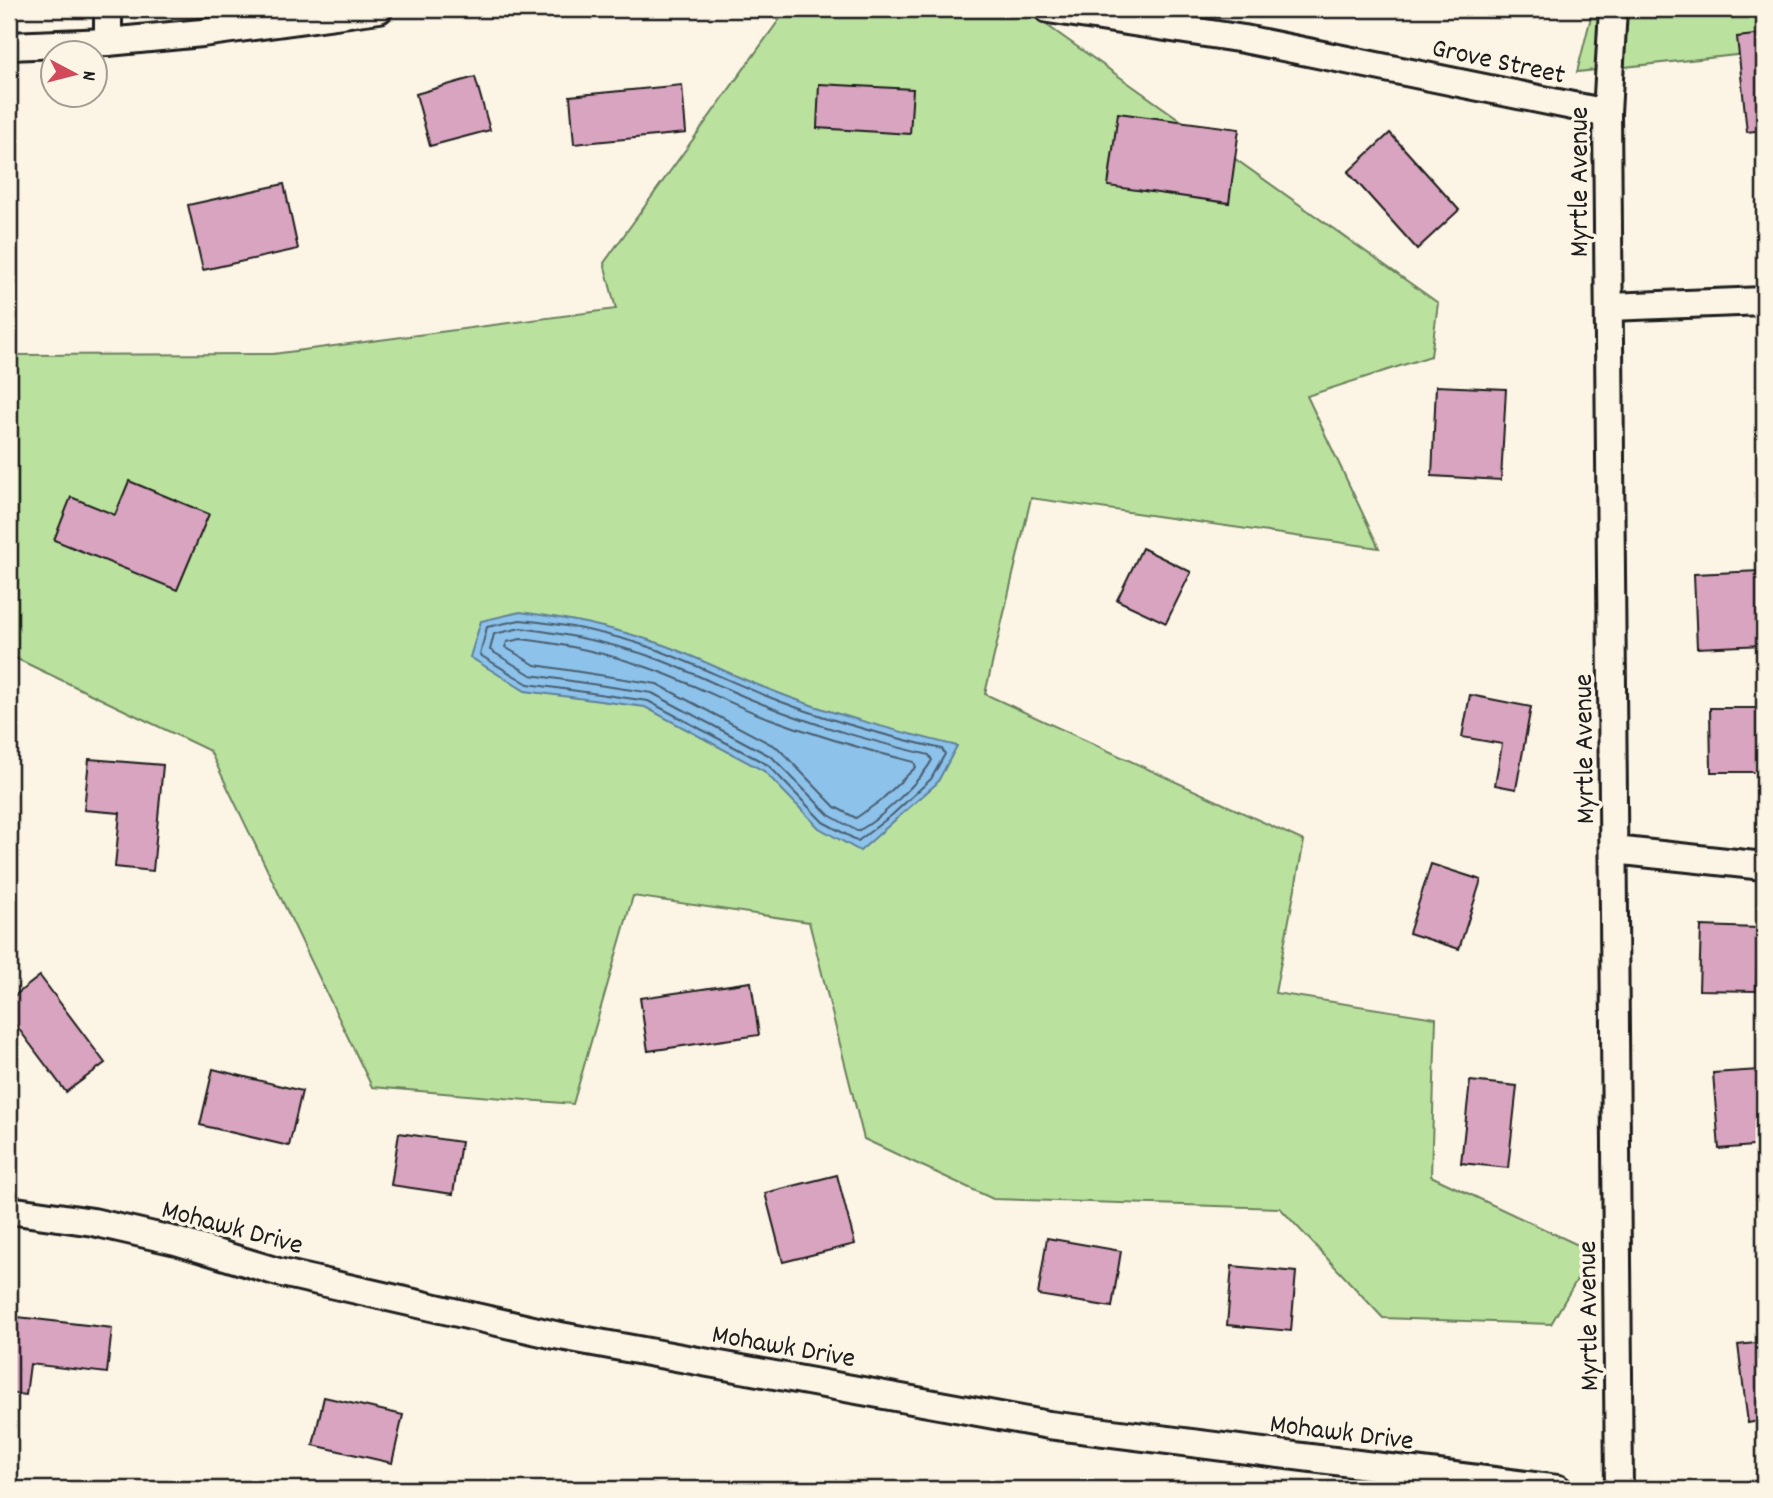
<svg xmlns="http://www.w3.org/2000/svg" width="1773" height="1498" viewBox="0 0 1773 1498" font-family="Dekko,sans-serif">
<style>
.green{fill:#bae29e;stroke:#6b7f5d;stroke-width:2}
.water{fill:#8dc2eb;stroke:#608098;stroke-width:2}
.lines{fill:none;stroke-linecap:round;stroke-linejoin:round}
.shore{stroke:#495e6f;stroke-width:2}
.building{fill:#d8a4bf;stroke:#1c1c1c;stroke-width:2}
.street-casing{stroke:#1c1c1c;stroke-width:32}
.street{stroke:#fcf5e5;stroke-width:26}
.labels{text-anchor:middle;stroke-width:7;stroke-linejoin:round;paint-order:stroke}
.street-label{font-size:28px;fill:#1c1c1c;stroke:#fcf5e5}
</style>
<rect width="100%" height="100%" fill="#fcf5e5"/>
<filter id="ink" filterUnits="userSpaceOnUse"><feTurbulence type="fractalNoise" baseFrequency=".0143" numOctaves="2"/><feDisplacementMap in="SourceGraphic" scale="14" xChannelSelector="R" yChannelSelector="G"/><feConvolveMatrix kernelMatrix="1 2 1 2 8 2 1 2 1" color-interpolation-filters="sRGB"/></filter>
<g filter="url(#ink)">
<g class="green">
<polygon points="787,9 1024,9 1438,303 1431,356 1307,396 1379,548 1031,498 985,694 1304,841 1275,993 1436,1018 1431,1176 1593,1252 1551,1324 1383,1318 1280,1208 993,1199 864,1139 809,922 633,896 573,1104 372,1087 210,751 9,655 9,355 273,354 616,309 604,263"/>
<polygon points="1593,9 1764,9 1764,52 1577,72"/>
</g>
<path class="water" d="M520,612C566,618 611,627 655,642C694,655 730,675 768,689C830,714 893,730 957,746L937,783L860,851L819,828L764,771L645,707L525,691L470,657L481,621Z"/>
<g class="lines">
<g class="shore">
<path d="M520,620C566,624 612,634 655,649C692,663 727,680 764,695C822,719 882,735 942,749L945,754L931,779L892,815L858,841L823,822L768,765L648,701L528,684L480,655L487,627Z"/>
<path d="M521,628C565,634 609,642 652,657C689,670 724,689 760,703C815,726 872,741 929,755L932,760C922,779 877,823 857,831L829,815L772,757L652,693L531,675L490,650L494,634Z"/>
<path d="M521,639C564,644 606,653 646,667C685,680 722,700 760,715C811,734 861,749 914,762L916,767L880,801L856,818L835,807L778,748L657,684L535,665L505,647L507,642Z"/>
</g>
</g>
<g class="building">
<polygon points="1764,34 1764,130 1747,132 1737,37"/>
<polygon points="475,77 490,130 430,146 416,94"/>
<polygon points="819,84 913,89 910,134 817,128"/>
<polygon points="682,85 686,133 574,144 570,96"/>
<polygon points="1118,113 1239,129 1229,203 1108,186"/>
<polygon points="1390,133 1459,210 1417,249 1348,172"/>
<polygon points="284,184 298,249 203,270 188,205"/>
<polygon points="1436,386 1506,389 1501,480 1432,476"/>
<polygon points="129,481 209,514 177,590 54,540 71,497 115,515"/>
<polygon points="1142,548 1191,572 1166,623 1117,600"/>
<polygon points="1760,571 1764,645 1697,648 1694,574"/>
<polygon points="1470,695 1531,707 1516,789 1495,785 1502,744 1462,737"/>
<polygon points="1710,708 1758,708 1758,772 1711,772"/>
<polygon points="89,759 163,765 153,871 115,867 120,813 84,810"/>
<polygon points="1431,864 1481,880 1459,949 1409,933"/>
<polygon points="1701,926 1758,928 1756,991 1699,990"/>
<polygon points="40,976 105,1063 66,1092 9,1016 9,1000"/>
<polygon points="751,982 759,1035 648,1051 640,998"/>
<polygon points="213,1069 302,1091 289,1146 200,1125"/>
<polygon points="1759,1070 1764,1145 1719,1149 1713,1073"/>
<polygon points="1470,1081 1517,1086 1508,1168 1461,1163"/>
<polygon points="399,1133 461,1142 453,1194 391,1185"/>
<polygon points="837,1175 855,1244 783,1262 765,1193"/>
<polygon points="1047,1238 1121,1251 1112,1307 1038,1295"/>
<polygon points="1232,1266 1296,1272 1291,1331 1227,1325"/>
<polygon points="9,1316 112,1328 107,1373 30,1364 26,1395 9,1393"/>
<polygon points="1764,1342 1764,1420 1748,1423 1738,1345"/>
<polygon points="324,1397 403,1415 392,1463 313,1445"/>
</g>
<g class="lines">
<g class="street-casing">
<g id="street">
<polyline points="1048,9 1244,39 1607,113"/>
<polyline points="1613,9 1607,113 1619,1489"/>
<polyline points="108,42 108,9"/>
<polyline points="9,46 108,42 202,33 379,9"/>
<polyline points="1609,307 1764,301"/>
<polyline points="1614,850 1764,866"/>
<polyline points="9,1210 93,1222 176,1241 278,1272 555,1335 1049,1425 1558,1489"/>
</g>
</g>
<use href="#street" class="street"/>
</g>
</g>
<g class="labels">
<g class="street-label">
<text transform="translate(1499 59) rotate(12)" y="10">Grove Street</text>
<text transform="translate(1577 182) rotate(-90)" y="10">Myrtle Avenue</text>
<text transform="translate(1582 749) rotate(-91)" y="10">Myrtle Avenue</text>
<text transform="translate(233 1225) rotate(15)" y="10">Mohawk Drive</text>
<text transform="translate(1586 1316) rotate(-91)" y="10">Myrtle Avenue</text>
<text transform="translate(784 1344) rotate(10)" y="10">Mohawk Drive</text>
<text transform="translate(1342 1430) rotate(7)" y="10">Mohawk Drive</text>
</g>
</g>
<rect width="1773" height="1498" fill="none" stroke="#fcf5e5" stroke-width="35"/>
<rect x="18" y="18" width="1738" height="1463" fill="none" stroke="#1c1c1c" stroke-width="2.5" filter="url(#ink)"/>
<g transform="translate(74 74) rotate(97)"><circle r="33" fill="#fcf5e5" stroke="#a29e95" stroke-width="2"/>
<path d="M0-5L12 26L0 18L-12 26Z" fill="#d1495b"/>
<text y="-10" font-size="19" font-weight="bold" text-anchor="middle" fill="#1c1c1c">N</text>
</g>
</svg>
